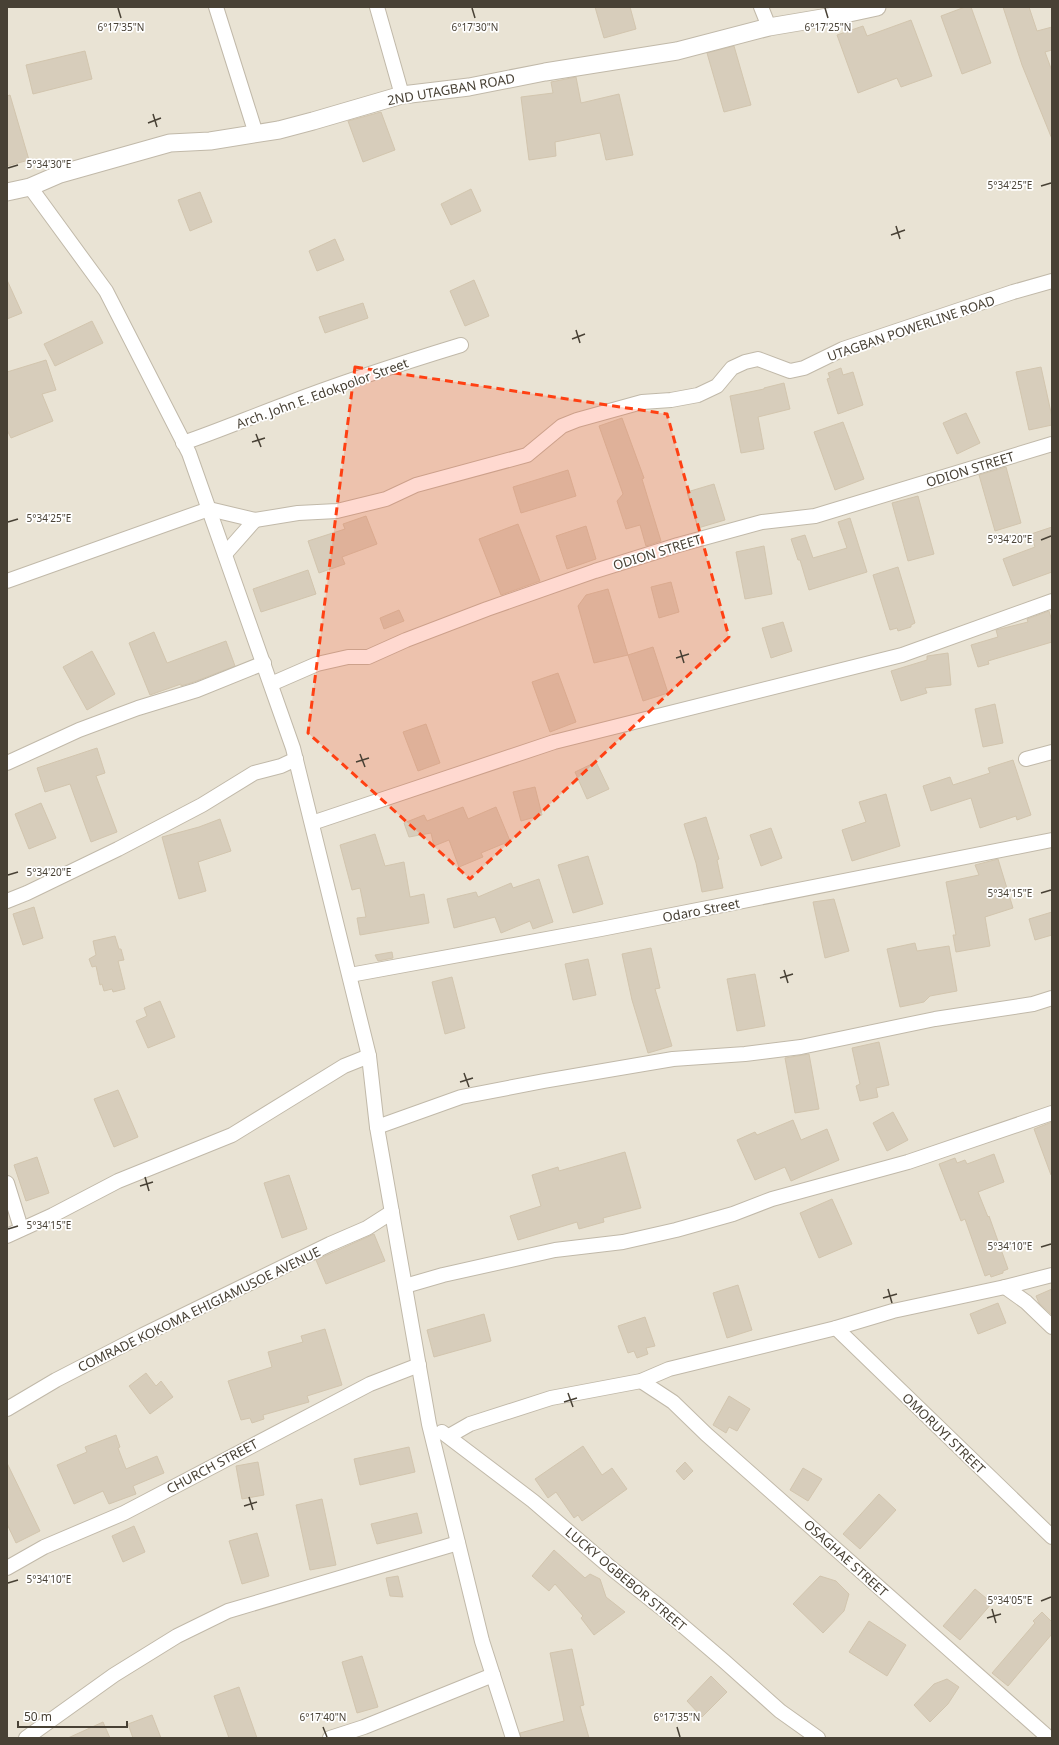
<svg xmlns="http://www.w3.org/2000/svg" width="1059" height="1745" viewBox="0 0 1059 1745" font-family="'Noto Sans',sans-serif">
<style>
.residential{fill:#e9e3d4}
.building{fill:#d7cdbb;stroke:#d2c5ae}
.lines{fill:none;stroke-linecap:round;stroke-linejoin:round}
.minor-casing{stroke:#c1b9a9;stroke-width:16}
.tertiary-casing{stroke:#c1b9a9;stroke-width:19}
.minor{stroke:#fff;stroke-width:14}
.tertiary{stroke:#fff;stroke-width:17}
.marked{fill:#ff4013;fill-opacity:0.2;stroke:#ff4013;stroke-width:3;stroke-dasharray:8 5;stroke-linejoin:round}
.ticks{fill:none;stroke:#484135;stroke-width:1.5}
.labels{text-anchor:middle;stroke-width:3.5;stroke-linejoin:round;paint-order:stroke}
.street-label{font-size:13px;fill:#484135;stroke:#fff}
.ticks-label{font-size:10px;text-anchor:middle;fill:#484135;stroke:#fff;stroke-width:3.5;stroke-linejoin:round;paint-order:stroke}
</style>
<rect width="100%" height="100%" fill="#f4f1e7"/>
<rect class="residential" x="7" y="7" width="1045" height="1731"/>
<g class="building">
<polygon points="595,7 630,7 636,29 604,38"/>
<polygon points="965,7 971,7 991,63 962,74 941,16"/>
<polygon points="1003,7 1029,7 1037,31 1052,27 1052,50 1045,52 1052,71 1052,139 1022,65"/>
<polygon points="911,20 932,76 901,87 897,78 858,93 837,35 863,26 867,36"/>
<polygon points="734,46 751,105 724,112 707,53"/>
<polygon points="85,51 92,79 33,94 26,65"/>
<polygon points="576,77 581,103 619,94 633,155 606,160 600,133 555,142 556,156 529,160 521,97 553,93 551,82"/>
<polygon points="10,95 29,160 7,166 7,96"/>
<polygon points="381,112 395,150 363,162 348,121"/>
<polygon points="471,189 481,211 451,225 441,204"/>
<polygon points="200,192 212,222 190,231 178,200"/>
<polygon points="335,239 344,260 317,271 309,251"/>
<polygon points="7,280 22,313 7,319"/>
<polygon points="474,280 489,316 465,326 450,291"/>
<polygon points="363,303 368,318 325,333 319,317"/>
<polygon points="92,321 103,343 55,366 44,344"/>
<polygon points="46,360 56,390 42,394 53,421 11,438 7,430 7,372"/>
<polygon points="1041,367 1052,417 1052,425 1029,430 1016,372"/>
<polygon points="841,368 843,375 853,372 863,405 838,414 827,379 830,378 828,373"/>
<polygon points="784,383 790,409 758,417 764,449 741,453 730,396 764,389 764,388"/>
<polygon points="966,413 980,443 957,454 943,423"/>
<polygon points="622,418 644,478 642,479 661,541 646,546 640,525 626,529 617,501 623,494 599,426"/>
<polygon points="843,422 864,479 835,490 814,432"/>
<polygon points="1006,467 1021,523 995,531 979,475"/>
<polygon points="568,470 576,496 521,513 513,487"/>
<polygon points="714,484 725,520 698,528 687,492"/>
<polygon points="918,496 934,554 908,561 892,503"/>
<polygon points="366,516 377,544 342,557 345,564 319,573 308,541 345,529 343,524"/>
<polygon points="850,518 867,572 809,590 800,560 798,560 791,539 805,535 813,558 847,548 838,522"/>
<polygon points="518,524 540,581 501,595 479,539"/>
<polygon points="586,526 596,559 567,569 556,536"/>
<polygon points="1052,527 1052,572 1013,586 1003,559 1035,547 1031,534"/>
<polygon points="764,546 772,594 745,599 736,552"/>
<polygon points="898,567 915,623 911,625 911,627 898,631 897,628 890,630 873,575"/>
<polygon points="308,570 316,594 261,612 253,589"/>
<polygon points="671,582 679,612 659,618 651,587"/>
<polygon points="608,589 628,655 594,663 578,606 586,595"/>
<polygon points="399,610 404,621 384,629 380,618"/>
<polygon points="1049,611 1052,621 1052,642 988,661 989,664 978,667 971,645 998,637 996,630 1028,622 1027,619"/>
<polygon points="783,622 792,651 771,658 762,628"/>
<polygon points="154,632 167,663 226,641 235,666 194,682 181,686 181,684 150,695 129,643"/>
<polygon points="653,647 668,693 643,701 628,655"/>
<polygon points="92,651 115,694 87,710 63,667"/>
<polygon points="948,653 951,685 925,688 927,693 901,701 891,671 927,660 927,656"/>
<polygon points="558,673 576,722 550,732 532,682"/>
<polygon points="995,704 1003,743 983,747 975,709"/>
<polygon points="426,724 440,763 418,771 403,732"/>
<polygon points="97,748 105,773 96,776 117,832 91,842 70,784 45,792 37,768"/>
<polygon points="1013,760 1031,815 1017,820 1016,816 980,828 971,798 931,811 923,786 950,777 953,785 990,773 988,768"/>
<polygon points="596,762 609,789 587,799 575,772"/>
<polygon points="535,787 542,815 521,821 513,792"/>
<polygon points="886,794 900,846 852,861 842,830 866,822 859,802"/>
<polygon points="41,803 56,838 29,849 15,814"/>
<polygon points="463,807 468,819 496,807 510,841 481,853 483,857 459,867 449,840 434,846 431,833 409,837 404,823 424,815 427,821"/>
<polygon points="706,817 719,859 717,860 723,888 702,892 696,863 684,824"/>
<polygon points="220,819 231,851 198,862 206,891 179,899 162,837 199,827"/>
<polygon points="771,828 782,858 761,866 750,835"/>
<polygon points="375,834 385,866 404,862 410,897 424,894 429,923 360,935 357,918 366,917 360,888 352,890 340,845"/>
<polygon points="588,856 603,904 573,913 558,865"/>
<polygon points="998,859 1013,908 985,917 990,946 956,952 953,935 956,935 946,882 979,875 975,865"/>
<polygon points="539,879 553,922 533,929 530,921 501,933 495,917 454,928 447,899 476,892 478,897 511,883 513,888"/>
<polygon points="834,899 849,951 825,958 813,902"/>
<polygon points="34,907 43,938 23,945 13,914"/>
<polygon points="1052,912 1052,935 1035,940 1029,919"/>
<polygon points="115,936 119,949 121,949 124,960 118,961 125,989 113,992 112,989 104,991 102,984 100,985 96,966 92,967 89,959 96,955 93,941"/>
<polygon points="915,943 917,951 949,946 957,991 930,996 924,1002 900,1007 887,949"/>
<polygon points="651,948 660,988 655,989 672,1046 648,1053 632,1000 622,954"/>
<polygon points="392,952 393,958 378,961 375,955"/>
<polygon points="588,959 596,995 573,1000 565,964"/>
<polygon points="755,974 765,1026 737,1031 727,979"/>
<polygon points="452,977 465,1028 445,1034 432,982"/>
<polygon points="160,1001 175,1037 148,1048 136,1021 147,1016 144,1008"/>
<polygon points="879,1042 889,1085 876,1088 878,1097 860,1101 856,1086 860,1084 852,1048"/>
<polygon points="809,1054 819,1109 795,1113 785,1058"/>
<polygon points="118,1090 138,1137 114,1147 94,1099"/>
<polygon points="893,1112 908,1140 887,1151 873,1123"/>
<polygon points="793,1120 801,1140 827,1129 839,1160 791,1181 785,1167 755,1180 737,1140 755,1132 757,1135"/>
<polygon points="1052,1122 1052,1174 1051,1175 1034,1129"/>
<polygon points="625,1152 641,1208 603,1218 604,1222 579,1229 577,1222 518,1240 510,1216 541,1206 532,1175 558,1167 559,1171"/>
<polygon points="994,1154 1004,1182 978,1192 988,1217 989,1216 1008,1269 1003,1271 1003,1273 991,1277 990,1274 985,1276 965,1219 961,1221 939,1164 955,1158 957,1163 965,1160 967,1164"/>
<polygon points="37,1157 49,1193 26,1201 14,1165"/>
<polygon points="289,1175 307,1229 282,1238 264,1183"/>
<polygon points="832,1199 852,1244 819,1258 800,1213"/>
<polygon points="374,1234 385,1261 326,1284 316,1260"/>
<polygon points="738,1285 752,1330 727,1338 713,1293"/>
<polygon points="1052,1289 1052,1315 1039,1303 1036,1296"/>
<polygon points="998,1303 1006,1323 978,1334 970,1314"/>
<polygon points="484,1314 491,1341 434,1357 427,1330"/>
<polygon points="645,1317 655,1346 646,1348 648,1354 637,1358 634,1351 628,1353 618,1326"/>
<polygon points="325,1329 342,1385 307,1396 309,1402 263,1415 264,1419 252,1423 250,1418 241,1420 228,1381 272,1367 268,1352 303,1342 301,1336"/>
<polygon points="146,1373 156,1386 161,1381 173,1397 150,1414 129,1386"/>
<polygon points="729,1396 750,1409 737,1431 729,1427 726,1433 713,1425"/>
<polygon points="116,1435 120,1447 118,1448 126,1469 157,1456 164,1473 133,1486 136,1494 109,1504 103,1491 74,1504 57,1465 87,1452 85,1447"/>
<polygon points="583,1446 602,1475 612,1468 627,1489 582,1521 578,1515 574,1518 556,1492 548,1498 535,1479"/>
<polygon points="409,1447 415,1472 360,1485 354,1459"/>
<polygon points="258,1462 264,1495 242,1499 236,1466"/>
<polygon points="685,1462 693,1471 684,1480 676,1471"/>
<polygon points="7,1463 40,1531 16,1543 7,1524"/>
<polygon points="803,1468 822,1479 808,1501 790,1490"/>
<polygon points="879,1494 896,1510 860,1549 843,1534"/>
<polygon points="322,1499 336,1565 310,1570 296,1505"/>
<polygon points="417,1513 422,1533 377,1544 371,1524"/>
<polygon points="134,1526 145,1552 123,1562 112,1536"/>
<polygon points="257,1533 269,1576 242,1584 229,1541"/>
<polygon points="554,1550 585,1578 590,1574 600,1579 606,1597 625,1612 594,1635 581,1618 583,1616 555,1584 549,1591 532,1576"/>
<polygon points="398,1576 403,1597 390,1596 386,1578"/>
<polygon points="820,1576 836,1581 849,1594 844,1611 823,1633 793,1604"/>
<polygon points="975,1589 992,1603 960,1640 943,1626"/>
<polygon points="1042,1612 1052,1622 1052,1634 1008,1686 992,1673 1035,1623 1033,1621"/>
<polygon points="869,1621 906,1645 887,1676 849,1652"/>
<polygon points="572,1649 584,1705 580,1706 589,1738 521,1738 520,1733 564,1721 550,1653"/>
<polygon points="362,1656 378,1707 357,1713 342,1662"/>
<polygon points="711,1676 727,1692 702,1717 687,1701"/>
<polygon points="947,1679 959,1687 948,1704 930,1722 914,1705 934,1684"/>
<polygon points="239,1687 257,1738 229,1738 214,1696"/>
<polygon points="152,1715 161,1738 133,1738 128,1724"/>
<polygon points="103,1722 110,1738 68,1738"/>
</g>
<g class="lines">
<g class="minor-casing">
<g id="minor">
<polyline points="216,7 256,134"/>
<polyline points="377,7 402,95"/>
<polyline points="761,7 769,27"/>
<polyline points="30,187 106,291 189,453 293,748 369,1056 377,1127 429,1424 482,1641 513,1738"/>
<path d="M183,443C218,431 251,417 286,404C343,382 402,363 461,345"/>
<polyline points="209,509 255,520 298,513 337,511 386,499 416,485 527,455 562,426 577,420 642,402 671,400 698,395 717,386 732,368 745,362 758,359 790,371 804,368 843,349 1013,292 1052,281"/>
<polyline points="225,554 255,520"/>
<polyline points="7,581 209,509"/>
<polyline points="271,684 317,664 348,657 368,657 406,640 487,609 595,571 678,545 762,522 815,516 1052,444"/>
<polyline points="1026,759 1052,752"/>
<polyline points="7,763 79,730 138,708 197,690 264,663"/>
<polyline points="312,823 554,742 902,655 1052,601"/>
<polyline points="7,901 27,893 118,849 202,805 254,773 281,766 296,759"/>
<polyline points="350,975 601,929 1052,840"/>
<polyline points="377,1127 461,1097 544,1081 673,1059 745,1054 801,1047 935,1019 1033,1004 1052,998"/>
<polyline points="7,1183 21,1228"/>
<polyline points="7,1236 53,1215 118,1181 232,1135 344,1066 369,1056"/>
<polyline points="405,1286 443,1275 555,1250 623,1242 676,1230 733,1214 772,1199 908,1162 1052,1113"/>
<polyline points="1005,1287 1026,1302 1052,1327"/>
<polyline points="836,1328 1052,1537"/>
<polyline points="641,1381 673,1402 706,1434 1049,1738"/>
<polyline points="7,1409 56,1380 143,1335 330,1244 367,1228 392,1212"/>
<polyline points="442,1432 533,1501 611,1568 669,1614 724,1661 780,1711 818,1738"/>
<polyline points="449,1436 470,1424 551,1398 641,1381 669,1369 836,1328 893,1311 1005,1287 1052,1275"/>
<polyline points="7,1568 44,1547 124,1513 370,1384 419,1365"/>
<polyline points="26,1738 114,1675 177,1636 228,1611 458,1543"/>
<polyline points="330,1738 364,1727 493,1675"/>
</g>
</g>
<g class="tertiary-casing">
<polyline id="tertiary" points="7,192 30,187 60,174 170,143 210,141 279,130 313,121 402,95 469,87 545,72 677,51 769,27 840,15 877,7"/>
</g>
<use href="#minor" class="minor"/>
<use href="#tertiary" class="tertiary"/>
</g>
<path class="marked" d="M355,367L667,414L729,637L470,879L308,733Z"/>
<path class="ticks" d="M118,8L121,18M472,8L475,18M825,8L828,18M153,114L157,127M148,123L161,118M8,168L18,165M1041,186L1051,183M896,226L900,239M891,235L905,230M576,330L580,343M572,339L585,334M256,434L261,447M252,442L265,438M8,522L18,519M1041,540L1051,536M680,650L684,663M676,658L689,654M360,754L365,767M356,762L369,758M8,875L18,872M1041,893L1051,890M784,970L788,983M780,978L793,974M464,1073L469,1087M460,1082L473,1078M145,1177L149,1191M140,1186L153,1182M8,1229L18,1226M1041,1247L1051,1244M888,1289L892,1303M883,1298L897,1294M568,1393L573,1407M564,1402L577,1398M249,1497L253,1510M244,1506L257,1502M8,1583L18,1580M1041,1601L1051,1597M992,1609L996,1623M987,1618L1001,1614M323,1727L327,1737M677,1727L680,1737"/>
<g class="labels">
<g class="street-label">
<text transform="translate(451 89) rotate(-10)" y="5">2ND UTAGBAN ROAD</text>
<text transform="translate(911 328) rotate(-19)" y="5">UTAGBAN POWERLINE ROAD</text>
<text transform="translate(322 393) rotate(-20)" y="5">Arch. John E. Edokpolor Street</text>
<text transform="translate(970 469) rotate(-17)" y="5">ODION STREET</text>
<text transform="translate(657 552) rotate(-17)" y="5">ODION STREET</text>
<text transform="translate(701 910) rotate(-11)" y="5">Odaro Street</text>
<text transform="translate(199 1309) rotate(-26)" y="5">COMRADE KOKOMA EHIGIAMUSOE AVENUE</text>
<text transform="translate(944 1433) rotate(44)" y="5">OMORUYI STREET</text>
<text transform="translate(212 1466) rotate(-28)" y="5">CHURCH STREET</text>
<text transform="translate(846 1558) rotate(42)" y="5">OSAGHAE STREET</text>
<text transform="translate(626 1579) rotate(40)" y="5">LUCKY OGBEBOR STREET</text>
</g>
</g>
<g class="ticks-label">
<text x="121" y="31">6°17'35"N</text>
<text x="475" y="31">6°17'30"N</text>
<text x="828" y="31">6°17'25"N</text>
<text x="49" y="168">5°34'30"E</text>
<text x="1010" y="189">5°34'25"E</text>
<text x="49" y="522">5°34'25"E</text>
<text x="1010" y="543">5°34'20"E</text>
<text x="49" y="876">5°34'20"E</text>
<text x="1010" y="897">5°34'15"E</text>
<text x="49" y="1229">5°34'15"E</text>
<text x="1010" y="1250">5°34'10"E</text>
<text x="49" y="1583">5°34'10"E</text>
<text x="1010" y="1604">5°34'05"E</text>
<text x="323" y="1721">6°17'40"N</text>
<text x="677" y="1721">6°17'35"N</text>
</g>
<rect width="1059" height="1745" fill="none" stroke="#484135" stroke-width="16"/>
<path d="M18 1721v6h109v-6" fill="none" stroke="#484135" stroke-width="2"/>
<text x="24" y="1721" font-size="12" fill="#484135" stroke="#ffffff" stroke-width="3" paint-order="stroke">50 m</text>
</svg>
